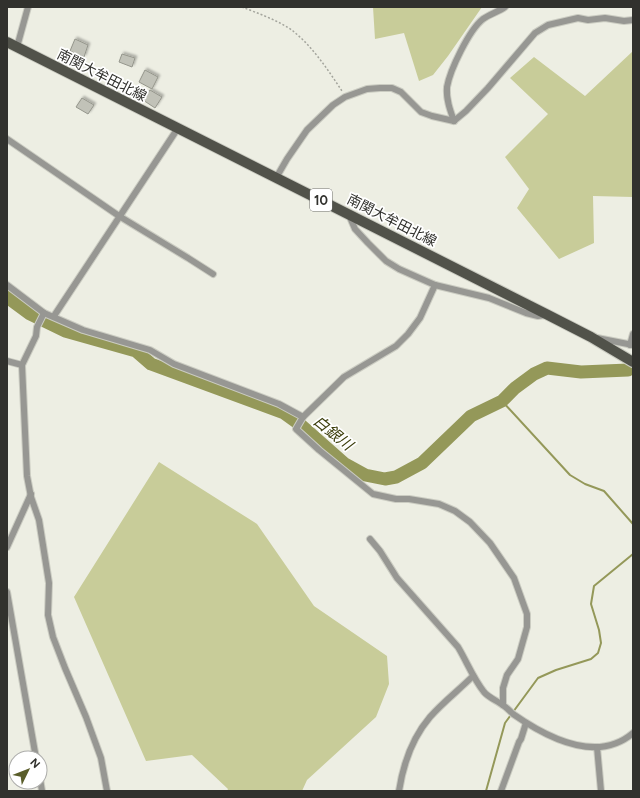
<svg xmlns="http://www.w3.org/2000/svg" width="640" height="798" viewBox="0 0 640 798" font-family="Figtree,'Noto Sans JP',sans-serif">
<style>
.green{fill:#c8cc99}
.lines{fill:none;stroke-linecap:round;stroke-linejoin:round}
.stream{stroke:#949859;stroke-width:2}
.river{stroke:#949859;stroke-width:13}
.building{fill:#c1c2b8;stroke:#95968c;filter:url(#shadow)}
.minor-casing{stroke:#cbccc2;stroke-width:8}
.primary-casing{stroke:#cbccc2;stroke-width:12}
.path{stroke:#a4a59d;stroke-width:1.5;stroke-dasharray:2 2;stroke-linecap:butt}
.minor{stroke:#979793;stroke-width:6}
.primary{stroke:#51524a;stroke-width:10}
.labels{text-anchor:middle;stroke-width:3.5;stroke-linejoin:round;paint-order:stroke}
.shield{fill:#fff;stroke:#6f6f6c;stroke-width:1}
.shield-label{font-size:13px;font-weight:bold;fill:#31312d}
.street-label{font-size:14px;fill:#31312d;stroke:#fff}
.water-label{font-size:15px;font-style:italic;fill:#3c3e0b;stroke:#fff}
</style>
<defs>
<filter id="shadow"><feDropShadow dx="2" dy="-2" stdDeviation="1" flood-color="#0004"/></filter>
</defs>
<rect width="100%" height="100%" fill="#edeee3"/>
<g class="green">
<polygon points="373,7 482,7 448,56 433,75 419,81 404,33 375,39"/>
<polygon points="633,51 633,197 593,196 594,243 559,259 517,208 529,189 505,157 548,114 510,78 534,57 585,96"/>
<polygon points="159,462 257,524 314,606 387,656 389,684 376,717 307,780 302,791 227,791 228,789 192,755 146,761 74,597"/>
</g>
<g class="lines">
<g class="stream">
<polyline points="502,401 570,475 585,484 604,491 633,524"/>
<polyline points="486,791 505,723 538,678 556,670 591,659 598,653 601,643 599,630 591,604 594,586 633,554"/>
</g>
<polyline class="river" points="7,297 30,314 65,331 136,351 151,364 284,413 302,426 345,464 365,475 385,479 396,477 422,463 471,416 502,401 515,388 534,374 547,368 581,372 628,370"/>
</g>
<g class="building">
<polygon points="75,39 88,45 84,57 70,51"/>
<polygon points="122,54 135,58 132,67 119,62"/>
<polygon points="145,70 158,77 152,89 139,82"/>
<polygon points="150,90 162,97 155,108 143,100"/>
<polygon points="82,98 94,105 88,114 76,107"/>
</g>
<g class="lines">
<g class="minor-casing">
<g id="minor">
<polyline points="17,47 28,7"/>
<polyline points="454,121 466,111 488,88 535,33 548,25 578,18 588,20 605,18 624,21 633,20"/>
<path d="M454,121C450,110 446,99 447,87C450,70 469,30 483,19C490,14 498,12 505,7"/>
<polyline points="7,139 119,216 188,258 213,274"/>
<polyline points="276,178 287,159 307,130 333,105 345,97 367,89 380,88 392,88 401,92 421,112 432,116 454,121"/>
<polyline points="349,215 355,229 368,243 386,261 399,269 435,285 489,298 526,313 538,316 545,315"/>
<polyline points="7,285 44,313 83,330 150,350 174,364 279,404 303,417 296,429 319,450 373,494 396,499 409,499 439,504 455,511 470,522 490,543 514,578 527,614 527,627 518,659 507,675 503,688 503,705"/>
<polyline points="44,313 37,327 36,336 22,365 27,476 31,497 39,520 49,583 48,615 53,637 65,668 86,717 101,758 107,791"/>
<polyline points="54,316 178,128"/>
<polyline points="597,338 633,345"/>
<polyline points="630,345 633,334"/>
<polyline points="7,361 22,365"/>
<polyline points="303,417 344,377 396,346 408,334 420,318 435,285"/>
<path d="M370,539L380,551L397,578L458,647C467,662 473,678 484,692C489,698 498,701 504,706C507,708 510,711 513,714C546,737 597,764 633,733"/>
<polyline points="7,547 31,494"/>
<polyline points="7,592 36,758"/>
<polyline points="597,747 601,791"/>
<polyline points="40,779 42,791"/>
<path d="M399,791C403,765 413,737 430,717C443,702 459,690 473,676"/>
<polyline points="501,791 519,742 521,739 526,723"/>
</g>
</g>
<g class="primary-casing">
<polyline id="primary" points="7,42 548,315 591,337 633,362"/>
</g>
<path class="path" d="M242,7C257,13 280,21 293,31C313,47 328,70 342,91"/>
<use href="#minor" class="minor"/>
<use href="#primary" class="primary"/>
</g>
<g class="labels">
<rect class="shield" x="310" y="189" width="22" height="22" rx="3"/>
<g class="shield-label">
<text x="321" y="205">10</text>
</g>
<g class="street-label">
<text transform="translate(102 75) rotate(27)" y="5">南関大牟田北線</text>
<text transform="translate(392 220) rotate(27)" y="5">南関大牟田北線</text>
</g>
<g class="water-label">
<text transform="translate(333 433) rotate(39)" y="5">白銀川</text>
</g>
</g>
<rect width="640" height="798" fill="none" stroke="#31312d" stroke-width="16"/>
<g transform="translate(28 770) rotate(47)"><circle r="19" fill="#ffffff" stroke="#adadab"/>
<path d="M0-3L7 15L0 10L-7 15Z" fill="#5a5d2a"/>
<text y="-6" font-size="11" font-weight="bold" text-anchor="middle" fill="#31312d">N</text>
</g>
</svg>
